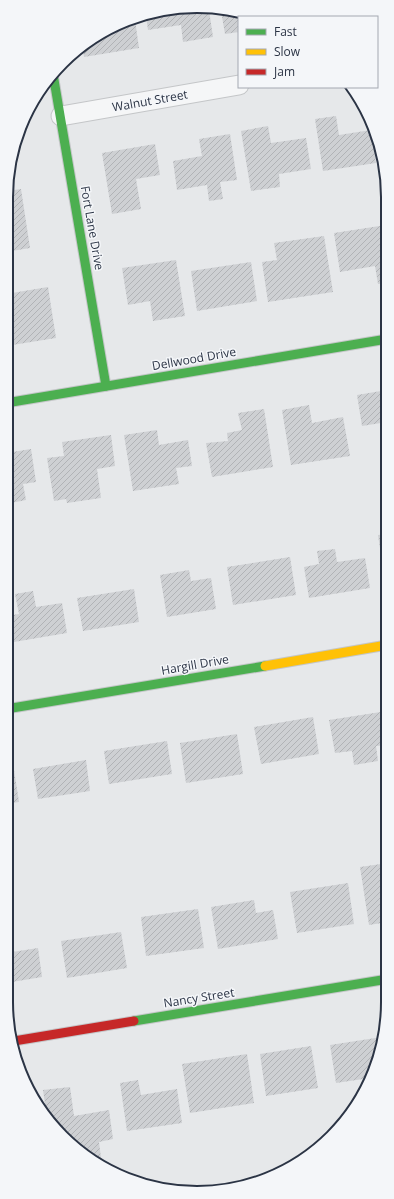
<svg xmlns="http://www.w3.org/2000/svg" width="394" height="1199" viewBox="0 0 394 1199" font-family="'Open Sans',sans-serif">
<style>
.building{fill:url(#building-hatch)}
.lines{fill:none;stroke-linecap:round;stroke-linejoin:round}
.street-casing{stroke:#c4c6c8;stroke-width:21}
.fast-casing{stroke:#c4c6c8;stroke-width:11}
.slow-casing{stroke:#c4c6c8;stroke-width:11}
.jam-casing{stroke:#c4c6c8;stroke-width:11}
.street{stroke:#f5f6f7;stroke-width:19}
.fast{stroke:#4caf50;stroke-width:9}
.slow{stroke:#ffc107;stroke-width:9}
.jam{stroke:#c62828;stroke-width:9}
.labels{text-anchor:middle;stroke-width:3;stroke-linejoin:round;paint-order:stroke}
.street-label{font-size:12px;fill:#2b3445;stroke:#f4f6f9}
.rim{fill:none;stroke:#2b3445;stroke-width:2}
</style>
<defs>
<pattern id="building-hatch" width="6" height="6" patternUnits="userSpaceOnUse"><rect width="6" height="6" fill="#ced0d3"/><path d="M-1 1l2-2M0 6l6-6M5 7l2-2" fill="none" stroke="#b1b3b6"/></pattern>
</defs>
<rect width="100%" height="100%" fill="#e6e8ea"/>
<g class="building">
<polygon points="172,8 209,10 213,37 183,42 181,25 148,30 146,16"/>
<polygon points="221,11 246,12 257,17 239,17 239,32 225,34"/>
<polygon points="135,20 139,48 84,57 83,48 101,32"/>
<polygon points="336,116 339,135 371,130 376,163 323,171 315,119"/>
<polygon points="268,126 271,143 306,138 311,169 279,174 280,187 251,191 241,131"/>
<polygon points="230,134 237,180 220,182 223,199 209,201 207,185 177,190 173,161 202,156 199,139"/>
<polygon points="155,144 160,175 136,179 141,209 112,214 102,153"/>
<polygon points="21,189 30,248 6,252 7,191"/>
<polygon points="386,225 387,283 378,284 375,266 340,272 334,233"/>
<polygon points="324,236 333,292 268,302 262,262 277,260 274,243"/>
<polygon points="176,260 185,316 153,321 150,301 128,305 122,268"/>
<polygon points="251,262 257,301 197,311 191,271"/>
<polygon points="48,287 56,338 6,346 6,294"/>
<polygon points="387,390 387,422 362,426 357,395"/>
<polygon points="309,405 312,423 343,417 350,456 291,465 282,410"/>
<polygon points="264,409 273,467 212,477 206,443 228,441 227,433 242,430 238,413"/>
<polygon points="157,430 159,445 188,440 192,466 176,468 179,484 133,491 124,435"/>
<polygon points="111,435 115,466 97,469 101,498 67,503 66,499 54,501 47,458 64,456 62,442"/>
<polygon points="31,449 36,482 23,484 26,500 6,504 6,453"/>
<polygon points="387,534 387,581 385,582 378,535"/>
<polygon points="335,549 337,562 365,558 370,588 309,598 304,567 319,564 317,551"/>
<polygon points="290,557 296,595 233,605 227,567"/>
<polygon points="189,570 191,581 211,578 216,609 167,617 160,575"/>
<polygon points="134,589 139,622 83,631 77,598"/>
<polygon points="33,591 36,607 62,603 67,633 8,643 6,632 6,616 19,614 15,594"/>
<polygon points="387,711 388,745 376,746 378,761 354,765 352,751 335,753 329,720"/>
<polygon points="313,717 319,754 261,764 254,727"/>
<polygon points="237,734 243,774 186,783 180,743"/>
<polygon points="167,741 172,774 109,784 104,751"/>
<polygon points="86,760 90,791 38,799 33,769"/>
<polygon points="14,770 19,802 6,804 6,771"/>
<polygon points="388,863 388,922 369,925 360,867"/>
<polygon points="348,883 354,924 297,933 290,892"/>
<polygon points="254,900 256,913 273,910 278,939 218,949 211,907"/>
<polygon points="198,909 204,948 146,956 141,917"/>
<polygon points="121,932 127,968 67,978 61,941"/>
<polygon points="38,948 42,977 6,983 6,953"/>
<polygon points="382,1037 382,1051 370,1078 336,1083 330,1045"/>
<polygon points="311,1046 318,1088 266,1096 260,1054"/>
<polygon points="247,1054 254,1103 190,1113 182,1064"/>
<polygon points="138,1080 141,1095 177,1089 182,1123 127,1131 120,1083"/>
<polygon points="70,1087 74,1116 109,1110 113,1139 99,1142 101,1158 94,1159 62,1135 61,1130 57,1131 54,1128 47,1118 43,1090"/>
</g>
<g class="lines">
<g class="street-casing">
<polyline id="street" points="61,116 239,85"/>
</g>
<g class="fast-casing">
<g id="fast">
<polyline points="53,74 106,386"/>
<polyline points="6,403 387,339"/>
<polyline points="6,709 265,666"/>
<polyline points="134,1021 388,979"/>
</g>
</g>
<g class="slow-casing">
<polyline id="slow" points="265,666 387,645"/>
</g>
<g class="jam-casing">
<polyline id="jam" points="14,1041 134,1021"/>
</g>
<use href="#street" class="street"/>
<use href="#fast" class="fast"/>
<use href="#slow" class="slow"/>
<use href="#jam" class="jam"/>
</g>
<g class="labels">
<g class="street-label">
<text transform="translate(150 101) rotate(-10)" y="4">Walnut Street</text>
<text transform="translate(92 228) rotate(80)" y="4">Fort Lane Drive</text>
<text transform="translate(194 359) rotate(-10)" y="4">Dellwood Drive</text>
<text transform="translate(195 665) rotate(-10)" y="4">Hargill Drive</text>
<text transform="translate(199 998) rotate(-9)" y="4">Nancy Street</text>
</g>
</g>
<path d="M0 0H394V1199H0ZM197 13H197A184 184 0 0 1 381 197V1002A184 184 0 0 1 197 1186H197A184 184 0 0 1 13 1002V197A184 184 0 0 1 197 13Z" fill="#f4f6f9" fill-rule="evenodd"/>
<path class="rim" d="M197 13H197A184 184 0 0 1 381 197V1002A184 184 0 0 1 197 1186H197A184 184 0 0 1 13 1002V197A184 184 0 0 1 197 13Z"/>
<rect x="238" y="16" width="140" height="72" fill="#f4f6f9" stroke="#a4a8b1"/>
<rect x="246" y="29" width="20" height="6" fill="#4caf50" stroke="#a4a8b1"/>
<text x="274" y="36" font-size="12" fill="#2b3445">Fast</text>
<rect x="246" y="49" width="20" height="6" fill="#ffc107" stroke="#a4a8b1"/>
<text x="274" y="56" font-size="12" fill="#2b3445">Slow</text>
<rect x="246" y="69" width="20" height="6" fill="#c62828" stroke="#a4a8b1"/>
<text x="274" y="76" font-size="12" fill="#2b3445">Jam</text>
</svg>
